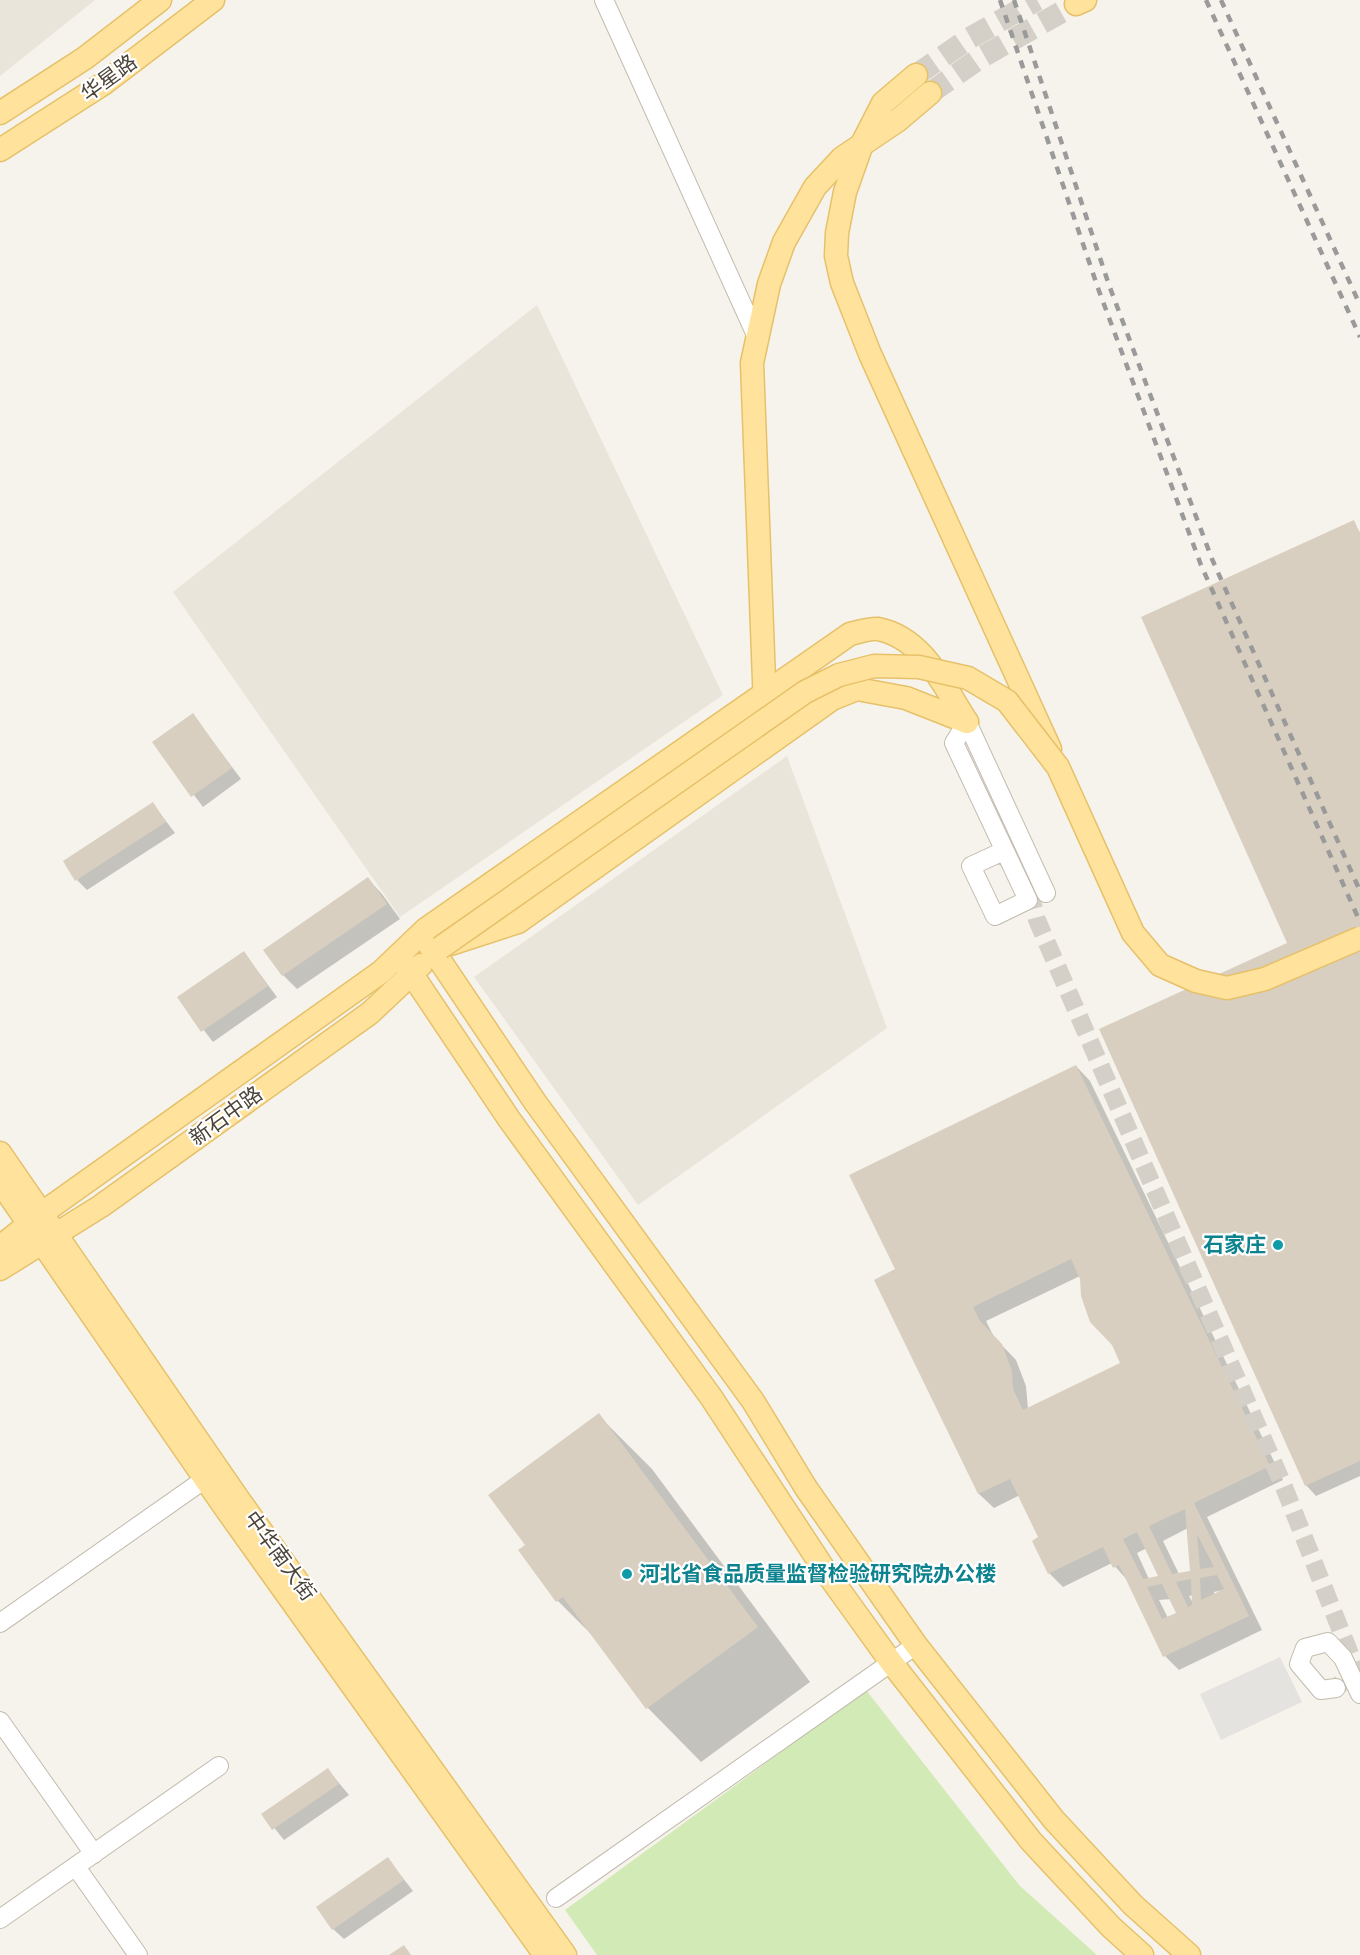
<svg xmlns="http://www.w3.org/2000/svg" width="1360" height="1955" viewBox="0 0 1360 1955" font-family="Karla,'Noto Sans SC',sans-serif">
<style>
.residential{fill:#eae5da}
.green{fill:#d2eab5}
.parking{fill:#e5e3e0}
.shadow{fill:#0003;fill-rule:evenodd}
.building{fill:#d8cfc1;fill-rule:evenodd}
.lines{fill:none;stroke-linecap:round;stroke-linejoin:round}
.minor-tunnel{stroke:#d4d0c8;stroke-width:18;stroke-dasharray:18 9;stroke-linecap:butt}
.major-tunnel{stroke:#d4d0c8;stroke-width:22;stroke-dasharray:22 11;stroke-linecap:butt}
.minor-casing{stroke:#c2bbae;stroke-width:20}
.major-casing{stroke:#e6c16a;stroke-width:25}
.minor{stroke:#fff;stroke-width:18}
.major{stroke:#ffe39c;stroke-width:22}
.rail{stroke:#9a9a9a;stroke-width:4.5;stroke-dasharray:8 8;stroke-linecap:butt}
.major-bridge-casing{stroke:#e6c16a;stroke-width:25;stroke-linecap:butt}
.major-bridge{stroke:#ffe39c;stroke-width:22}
.culture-dot{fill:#0f9aa8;stroke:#fff;stroke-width:2}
.labels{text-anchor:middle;stroke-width:4.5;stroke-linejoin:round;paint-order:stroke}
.street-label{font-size:21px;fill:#4b4439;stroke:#fff}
.culture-label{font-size:21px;font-weight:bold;fill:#0d838f;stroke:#fff;text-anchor:end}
</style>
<rect width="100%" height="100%" fill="#f6f3ec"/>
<g class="residential">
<polygon points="0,0 95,0 0,76"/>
<polygon points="537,305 723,695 400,917 173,592"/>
<polygon points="787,756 887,1028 638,1205 474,977"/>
</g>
<polygon class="green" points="866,1690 1020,1886 1097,1955 597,1955 565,1910"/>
<polygon class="parking" points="1280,1657 1302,1702 1221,1740 1200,1694"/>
<g class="shadow">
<polygon points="1354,522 1360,533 1360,1476 1316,1496 1306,1485 1289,944"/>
<polygon points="193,715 241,779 203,807 154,742"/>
<polygon points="153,804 175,833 87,890 77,880"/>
<polygon points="368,879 382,894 400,919 297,989 283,975"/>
<polygon points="244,953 277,997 213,1042 179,998"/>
<path d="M1076,1066L1090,1081L1283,1480L1207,1517L1262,1630L1179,1670L1165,1656L1128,1581L1112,1563L1063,1587L1049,1573L1040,1538L1020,1495L994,1508L979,1494L876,1280L897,1270ZM1080,1276L1122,1363L1028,1409L1026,1386L1016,1360L994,1337L986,1321ZM1188,1528L1192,1572L1179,1574L1163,1541ZM1147,1548L1161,1577L1149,1579L1137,1553ZM1224,1590L1214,1596V1592ZM1193,1595L1194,1605L1189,1596ZM1171,1599L1178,1613L1168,1618L1159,1600Z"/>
<polygon points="598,1415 652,1469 810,1682 701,1762 648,1708 597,1640 558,1601 520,1551 527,1546"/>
<polygon points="328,1770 349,1795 284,1840 263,1814"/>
<polygon points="388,1859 413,1891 344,1939 333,1929"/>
</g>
<g class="building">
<polygon points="1354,520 1360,534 1360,1461 1305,1486 1099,1029 1287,943 1141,617"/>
<polygon points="193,713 232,768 191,797 152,742"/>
<polygon points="153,802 166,822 75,881 63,861"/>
<polygon points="368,877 387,904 282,976 263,950"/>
<polygon points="244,951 268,986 201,1032 177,997"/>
<path d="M1076,1065L1270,1466L1194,1503L1249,1616L1163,1657L1119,1565L1113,1568L1103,1547L1048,1574L1032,1541L1038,1537L1010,1479L978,1494L874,1280L895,1269L849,1175ZM1071,1259L1080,1279L1081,1296L1090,1322L1112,1345L1120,1363L1023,1410L1013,1389L1012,1371L1002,1344L980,1321L973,1307ZM1185,1509L1190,1571L1172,1574L1149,1526ZM1137,1532L1158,1576L1143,1579L1123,1539ZM1197,1534L1214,1567L1200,1569ZM1217,1575L1224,1589L1201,1600L1200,1578ZM1191,1579L1192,1605L1188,1607L1176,1582ZM1162,1584L1176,1613L1162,1619L1147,1587Z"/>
<polygon points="599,1413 758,1627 646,1709 563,1597 556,1602 518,1550 525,1545 488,1495"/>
<polygon points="328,1768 339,1784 272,1830 261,1814"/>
<polygon points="388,1857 404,1880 332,1930 316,1907"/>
<polygon points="404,1945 411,1955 389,1955"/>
</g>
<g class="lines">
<polyline class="minor-tunnel" points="998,855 1022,864 1037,920 1284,1487 1356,1669 1336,1688"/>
<g class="major-tunnel">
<polyline points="916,75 968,39 1037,0"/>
<polyline points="930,93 980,58 1076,4"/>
</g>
<g class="minor-casing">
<g id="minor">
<polyline points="604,0 756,335"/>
<polyline points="967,722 954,743 1028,900 995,916 971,866 997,854"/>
<polyline points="967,722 1046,893"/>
<polyline points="0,1623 215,1472"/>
<polyline points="1336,1688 1321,1690 1299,1664 1305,1648 1328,1642 1343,1658 1360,1694"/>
<polyline points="0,1721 94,1854"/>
<polyline points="76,1867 138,1955"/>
<polyline points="556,1898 916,1645"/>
<polyline points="0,1919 219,1766"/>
</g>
</g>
<g class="major-casing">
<g id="major">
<polyline points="1076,4 1085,0"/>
<polyline points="916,75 883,103 862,144 845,192 837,233 836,256 842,283 870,354 1050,749"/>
<polyline points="0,113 85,58 160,0"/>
<polyline points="0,150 103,84 213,0"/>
<polyline points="765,707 752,363 769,284 784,242 815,187 842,158 897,121 930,93"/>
<polyline points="422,934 535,1102 753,1401 806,1488 916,1645 1054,1820 1133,1905 1189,1955"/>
<polyline points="450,944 518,922 832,699 857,689 906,698 967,722"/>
<polyline points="399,955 509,1119 711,1397 824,1569 891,1662 1031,1841 1111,1927 1142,1955"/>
<polyline points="0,1153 239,1500 565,1955"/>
<polyline points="0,1182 226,1509 545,1955"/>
<path d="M0,1247L48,1209L381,972L426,929L850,634C859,632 870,628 878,629C924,638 944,687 967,722"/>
<polyline points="0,1269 101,1206 370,1013 421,965"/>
</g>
</g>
<use href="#minor" class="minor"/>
<use href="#major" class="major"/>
<g class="rail">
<polyline points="1000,0 1099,291 1201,565 1360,922"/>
<polyline points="1014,0 1109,285 1212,559 1360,891"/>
<polyline points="1206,0 1360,337"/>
<polyline points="1221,0 1360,305"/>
</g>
<g class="major-bridge-casing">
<polyline id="major-bridge" points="440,948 805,692 839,675 874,666 919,667 968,678 1007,701 1058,767 1133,933 1160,965 1196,981 1227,988 1265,979 1360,938"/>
</g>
<use href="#major-bridge" class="major-bridge"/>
</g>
<g class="culture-dot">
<circle cx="1278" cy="1245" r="6"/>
<circle cx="627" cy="1574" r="6"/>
</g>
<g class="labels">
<g class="street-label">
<text transform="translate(109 78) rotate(-36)" y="7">华星路</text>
<text transform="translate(226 1116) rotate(-36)" y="7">新石中路</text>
<text transform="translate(280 1556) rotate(54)" y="7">中华南大街</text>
</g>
<g class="culture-label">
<text x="1266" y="1252">石家庄</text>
<text x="639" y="1581" text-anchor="start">河北省食品质量监督检验研究院办公楼</text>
</g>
</g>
</svg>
